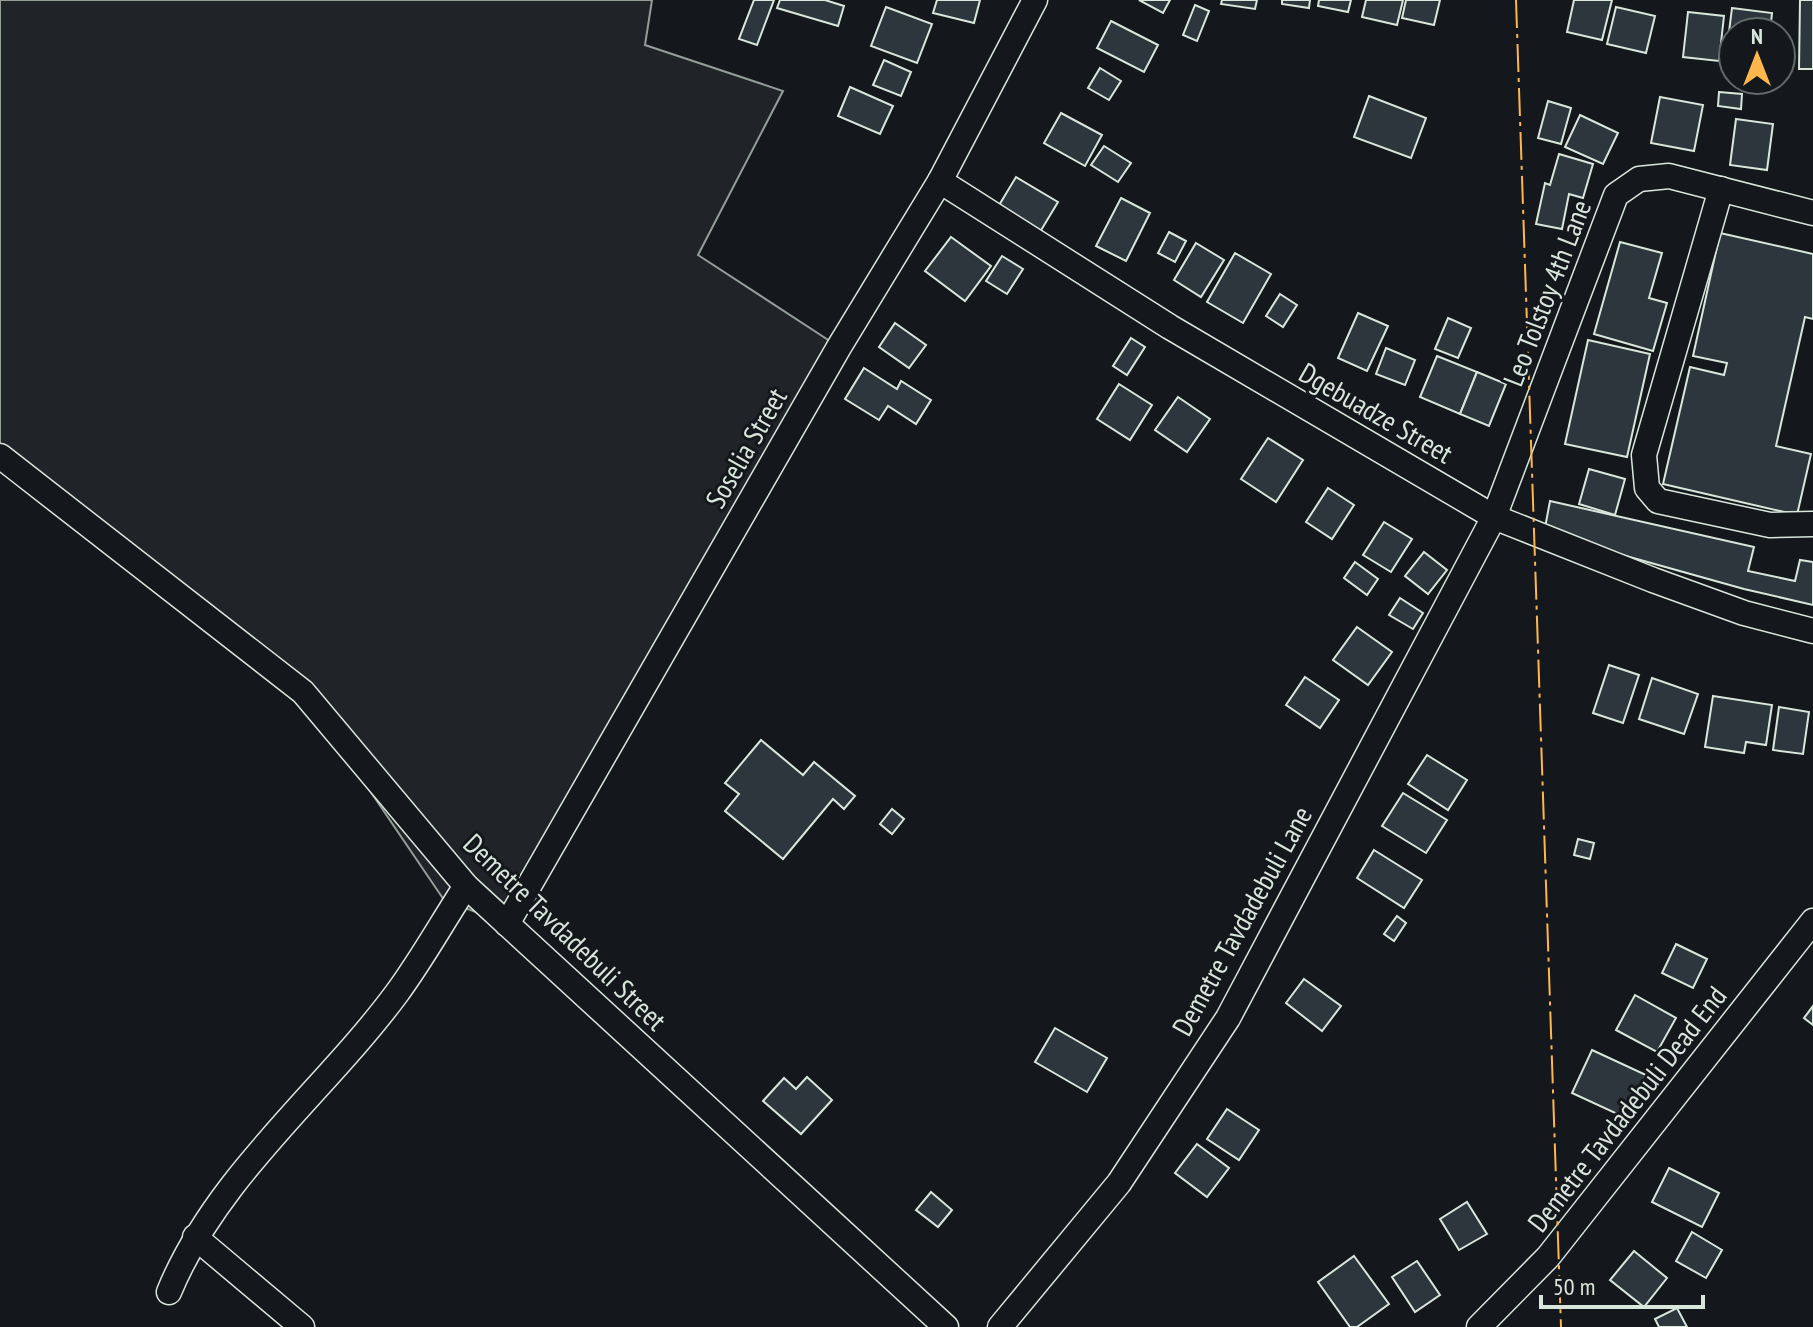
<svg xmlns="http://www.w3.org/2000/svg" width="1813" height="1327" viewBox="0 0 1813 1327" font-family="'PT Sans Narrow',sans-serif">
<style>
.green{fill:#202428;stroke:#939e99;stroke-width:2}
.building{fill:#2c363c;stroke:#d8e6dc;stroke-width:2}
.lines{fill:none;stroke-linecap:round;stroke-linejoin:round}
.minor-casing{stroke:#d8e6dc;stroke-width:27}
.minor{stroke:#14181c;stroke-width:24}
.power{stroke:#ffb74d;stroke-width:2;stroke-dasharray:28 6 4 6;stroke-linecap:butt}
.labels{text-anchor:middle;stroke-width:6;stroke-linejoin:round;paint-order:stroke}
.street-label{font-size:28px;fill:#d8e6dc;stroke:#14181c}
</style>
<rect width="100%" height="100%" fill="#14181c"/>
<polygon class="green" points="0,0 652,0 645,45 783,91 698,255 839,347 507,924 444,900 303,692 0,456"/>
<g class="building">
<polygon points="754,0 774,0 757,45 739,39"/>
<polygon points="780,0 825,0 844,6 838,26 777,8"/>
<polygon points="937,0 980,0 974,23 933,13"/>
<polygon points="1139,0 1170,0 1163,13"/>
<polygon points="1222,0 1257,0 1255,9 1221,4"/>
<polygon points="1282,0 1310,0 1309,8 1282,4"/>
<polygon points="1319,0 1351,0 1348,12 1318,6"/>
<polygon points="1366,0 1403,0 1397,25 1362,17"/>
<polygon points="1406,0 1440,0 1434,25 1402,18"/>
<polygon points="1574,0 1612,0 1602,40 1567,32"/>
<polygon points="1800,0 1813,0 1813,69 1799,69"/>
<polygon points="1195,5 1209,11 1197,41 1183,35"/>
<polygon points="886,7 932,24 917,63 871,46"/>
<polygon points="1616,7 1655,16 1646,53 1607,44"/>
<polygon points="1732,8 1772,13 1770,32 1733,32 1733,57 1726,56"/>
<polygon points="1688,12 1724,16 1719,61 1683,57"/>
<polygon points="1111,21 1158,45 1144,72 1097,48"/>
<polygon points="884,60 911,72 901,96 873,85"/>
<polygon points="1100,68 1121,81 1109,100 1088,88"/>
<polygon points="850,87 893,106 880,134 838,116"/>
<polygon points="1719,92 1742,94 1741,109 1718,106"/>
<polygon points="1369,96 1426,118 1411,158 1354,137"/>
<polygon points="1660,97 1703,105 1694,151 1651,143"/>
<polygon points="1548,101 1571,108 1561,144 1538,138"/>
<polygon points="1061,113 1102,135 1085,166 1044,143"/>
<polygon points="1580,115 1618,133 1603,164 1565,147"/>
<polygon points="1736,119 1773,124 1767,170 1730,165"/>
<polygon points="1104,146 1131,163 1118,182 1091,165"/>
<polygon points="1559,154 1593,164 1583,198 1569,194 1562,229 1536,224 1545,183 1550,185"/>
<polygon points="1016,177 1058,202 1040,232 998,207"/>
<polygon points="1121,198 1150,213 1126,261 1096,246"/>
<polygon points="1169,232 1186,241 1175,262 1158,253"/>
<polygon points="1720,233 1813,254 1813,319 1805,317 1776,446 1811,454 1797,515 1663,484 1690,367 1724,375 1727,363 1693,356"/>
<polygon points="951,237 991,266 965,301 925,271"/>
<polygon points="1620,242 1662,253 1649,298 1667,303 1653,351 1594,334"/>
<polygon points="1196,243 1224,260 1201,297 1174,280"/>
<polygon points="1235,253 1271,274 1243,323 1207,302"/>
<polygon points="1002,256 1023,269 1007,294 986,281"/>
<polygon points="1280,294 1297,305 1283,327 1266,316"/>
<polygon points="1358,313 1388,326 1367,371 1338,358"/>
<polygon points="1448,318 1471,328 1458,358 1435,349"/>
<polygon points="895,323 926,345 909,368 879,347"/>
<polygon points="1131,338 1145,347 1127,375 1113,366"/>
<polygon points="1588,340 1650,354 1627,457 1565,444"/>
<polygon points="1386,348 1415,360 1405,385 1376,374"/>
<polygon points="1437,356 1477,372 1460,414 1420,397"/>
<polygon points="864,368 897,389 901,381 931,400 916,424 888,406 879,420 845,399"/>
<polygon points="1477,372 1506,384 1489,426 1460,414"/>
<polygon points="1119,384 1152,405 1130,440 1097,419"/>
<polygon points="1178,397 1210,419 1187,452 1155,430"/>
<polygon points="1268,438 1303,460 1276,502 1241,479"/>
<polygon points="1589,469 1625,479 1615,515 1579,504"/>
<polygon points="1328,488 1354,505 1332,539 1306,522"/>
<polygon points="1550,501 1754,547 1748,571 1795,581 1800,560 1813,562 1813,605 1744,589 1544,533"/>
<polygon points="1384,522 1412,539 1391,572 1363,555"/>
<polygon points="1424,552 1447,570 1428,594 1405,576"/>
<polygon points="1355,562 1378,579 1367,595 1344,578"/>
<polygon points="1400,598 1423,613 1413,629 1389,615"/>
<polygon points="1357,627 1392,652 1368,685 1333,660"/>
<polygon points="1609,665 1639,675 1623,723 1593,713"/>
<polygon points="1305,677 1339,700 1320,728 1286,705"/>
<polygon points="1652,678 1698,694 1684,734 1639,719"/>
<polygon points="1713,696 1772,705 1766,745 1746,742 1744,753 1705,747"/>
<polygon points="1779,707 1809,712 1803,754 1773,750"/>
<polygon points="761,740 803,775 814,762 855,796 844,809 833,799 783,859 725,811 739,794 725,783"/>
<polygon points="1427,755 1467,780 1448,810 1408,784"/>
<polygon points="1403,793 1447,820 1426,853 1382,826"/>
<polygon points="892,809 904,819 892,834 880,824"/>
<polygon points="1578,839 1594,843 1590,859 1574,855"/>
<polygon points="1374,850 1422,880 1404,908 1357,878"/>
<polygon points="1397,916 1406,923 1394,941 1384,934"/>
<polygon points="1676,944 1707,959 1693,988 1662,973"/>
<polygon points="1304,979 1341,1006 1322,1031 1286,1003"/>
<polygon points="1635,995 1676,1018 1657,1052 1616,1030"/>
<polygon points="1813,1006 1813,1025 1804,1018"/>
<polygon points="1055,1028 1107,1058 1087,1092 1035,1062"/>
<polygon points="1592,1050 1646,1075 1626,1118 1572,1093"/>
<polygon points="807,1077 832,1100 801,1134 763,1101 784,1078 796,1089"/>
<polygon points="1227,1109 1259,1130 1239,1160 1207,1139"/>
<polygon points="1197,1144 1229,1168 1207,1197 1175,1173"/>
<polygon points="1669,1168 1719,1193 1702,1227 1652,1202"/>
<polygon points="931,1192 952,1210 938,1227 916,1210"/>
<polygon points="1467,1202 1487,1234 1459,1250 1440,1219"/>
<polygon points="1692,1232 1722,1250 1706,1278 1676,1261"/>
<polygon points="1634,1251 1667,1278 1644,1307 1610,1280"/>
<polygon points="1354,1256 1389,1304 1357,1327 1350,1327 1318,1282"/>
<polygon points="1417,1261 1440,1295 1415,1312 1392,1277"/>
<polygon points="1677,1308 1687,1327 1659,1327 1655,1319"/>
</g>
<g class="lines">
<g class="minor-casing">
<g id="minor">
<polyline points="940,181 1170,327 1494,517 1653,580 1744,613 1813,631"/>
<polyline points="1721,189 1644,455 1647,488 1658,501 1770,525 1813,524"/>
<polyline points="0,456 303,692 466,886 946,1327"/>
<polyline points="507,924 839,347 940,181 1035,0"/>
<polyline points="195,1237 302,1327"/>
<path d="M169,1292C217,1175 323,1093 397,993C422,959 443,921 466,886"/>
<polyline points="1000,1327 1119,1183 1228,1018 1494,517 1616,195 1639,179 1669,176 1813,213"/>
<polyline points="1479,1327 1548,1257 1813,921"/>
</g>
</g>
<use href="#minor" class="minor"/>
<polyline class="power" points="1516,0 1561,1327"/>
</g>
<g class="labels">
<g class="street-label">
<text transform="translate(1547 293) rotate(-69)" y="10">Leo Tolstoy 4th Lane</text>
<text transform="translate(1376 413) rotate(30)" y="10">Dgebuadze Street</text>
<text transform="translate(746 448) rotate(-60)" y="10">Soselia Street</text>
<text transform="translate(1242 921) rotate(-61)" y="10">Demetre Tavdadebuli Lane</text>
<text transform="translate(565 932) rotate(44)" y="10">Demetre Tavdadebuli Street</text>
<text transform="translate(1627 1109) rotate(-52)" y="10">Demetre Tavdadebuli Dead End</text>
</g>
</g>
<g transform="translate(1757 56)"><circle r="38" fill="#14181c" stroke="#626a69" stroke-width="2"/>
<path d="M0-6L14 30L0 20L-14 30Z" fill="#ffb74d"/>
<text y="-12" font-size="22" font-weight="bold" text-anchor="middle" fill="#d8e6dc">N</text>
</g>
<path d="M1541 1295v12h162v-12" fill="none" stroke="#d8e6dc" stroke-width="4"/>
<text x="1553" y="1295" font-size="24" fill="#d8e6dc" stroke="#14181c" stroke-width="6" paint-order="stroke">50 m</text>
</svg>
